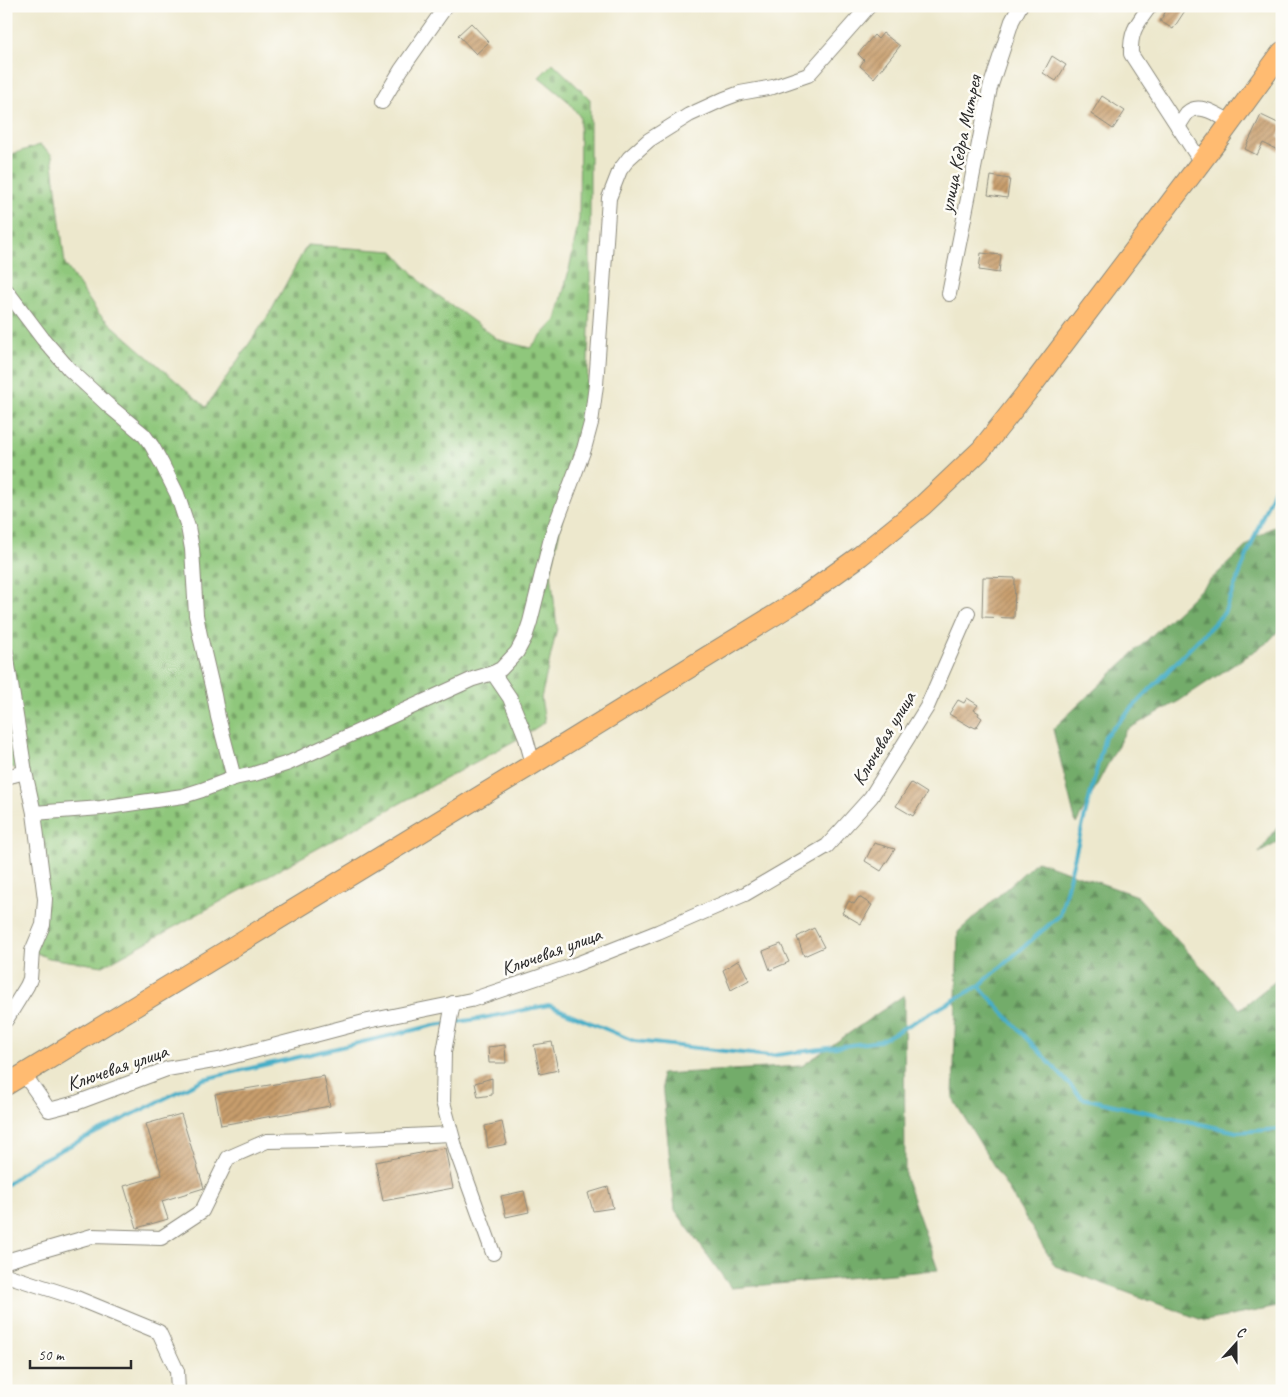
<svg xmlns="http://www.w3.org/2000/svg" width="1288" height="1397" viewBox="0 0 1288 1397" font-family="Caveat,sans-serif">
<style>
.forest{fill:url(#forest-firs);stroke:#4f6c4b}
.cemetery{fill:url(#cemetery-stones);stroke:#5d7953}
.lines{fill:none;stroke-linecap:round;stroke-linejoin:round}
.stream{stroke:#47aec7;stroke-width:4}
.building{fill:url(#building-hatch)}
.minor-casing{stroke:#8c8a7c;stroke-width:16}
.highway-casing{stroke:#8c8a7c;stroke-width:22}
.minor{stroke:#fff;stroke-width:14}
.highway{stroke:#ffbb71;stroke-width:20}
.labels{text-anchor:middle;stroke-width:5;stroke-linejoin:round;paint-order:stroke}
.street-label{font-size:20px;fill:#2b2b2b;stroke:#fdfcf7}
</style>
<defs>
<pattern id="forest-firs" width="22" height="20" patternUnits="userSpaceOnUse" patternTransform="scale(1.25)"><rect width="22" height="20" fill="#73ac6b"/><path d="M5 1l3.5 6h-7zM16 11l3.5 6h-7z" fill="#5f8c58"/></pattern>
<pattern id="cemetery-stones" width="16" height="16" patternUnits="userSpaceOnUse" patternTransform="scale(1.25)"><rect width="16" height="16" fill="#8fc77b"/><path d="M2 7V4a2 2 0 0 1 4 0v3zM10 15v-3a2 2 0 0 1 4 0v3z" fill="#75a265"/></pattern>
<pattern id="building-hatch" width="6" height="6" patternUnits="userSpaceOnUse" patternTransform="scale(1.25)"><rect width="6" height="6" fill="#c89e6d"/><path d="M-1 1l2-2M0 6l6-6M5 7l2-2" fill="none" stroke="#a3815a"/></pattern>
</defs>
<rect width="100%" height="100%" fill="#fdfcf7"/>
<filter id="ink" filterUnits="userSpaceOnUse"><feTurbulence type="fractalNoise" baseFrequency=".02" numOctaves="2"/><feDisplacementMap in="SourceGraphic" scale="10" xChannelSelector="R" yChannelSelector="G"/><feConvolveMatrix kernelMatrix="1 2 1 2 8 2 1 2 1" color-interpolation-filters="sRGB"/></filter>
<filter id="wash" filterUnits="userSpaceOnUse"><feTurbulence type="fractalNoise" baseFrequency=".0096" numOctaves="4" result="noise"/><feDisplacementMap in="SourceGraphic" scale="20" xChannelSelector="R" yChannelSelector="G"/><feGaussianBlur stdDeviation="1.12" result="paint"/><feColorMatrix in="noise" values="0 0 0 0 0 0 0 0 0 0 0 0 0 0 0 0 0 1.4 0 .05"/><feComposite in="paint" operator="in"/></filter>
<g filter="url(#wash)">
<rect width="100%" height="100%" fill="#ede8cd"/>
<g class="forest">
<polygon points="1282,522 1282,627 1268,642 1179,701 1126,730 1076,824 1053,729 1257,536"/>
<polygon points="1282,821 1282,840 1259,853"/>
<polygon points="1037,861 1137,896 1240,1009 1282,976 1282,1306 1205,1321 1055,1266 953,1099 958,932"/>
<polygon points="904,995 905,1177 938,1270 731,1288 675,1210 661,1074 802,1066"/>
</g>
<polygon class="cemetery" points="553,63 590,99 590,298 587,395 551,572 557,628 541,698 545,722 525,735 103,966 48,958 32,951 43,925 25,772 6,765 6,156 40,145 52,155 65,264 98,313 206,407 270,313 307,245 393,251 424,285 499,340 530,348 556,320 569,270 579,219 580,117 568,101 539,77"/>
<g class="lines">
<g class="stream">
<polyline points="979,986 1082,1098 1237,1132 1282,1129"/>
<polyline points="6,1185 35,1163 204,1079 435,1025 478,1019 549,1005 634,1041 769,1056 880,1041 979,986 1060,915 1105,736 1224,613 1282,468"/>
</g>
</g>
<g id="blocks">
<g class="building">
<polygon points="1169,6 1188,6 1173,29 1160,21"/>
<polygon points="471,23 489,42 476,54 458,35"/>
<polygon points="883,33 900,46 874,78 860,66 864,60 858,54 874,35 878,39"/>
<polygon points="1052,56 1066,65 1056,81 1043,73"/>
<polygon points="1102,96 1125,111 1113,129 1091,114"/>
<polygon points="1261,115 1282,125 1282,129 1278,137 1282,139 1282,152 1263,143 1257,155 1245,149"/>
<polygon points="991,176 1010,179 1007,198 988,195"/>
<polygon points="981,253 1001,255 999,273 979,270"/>
<polygon points="983,577 1015,578 1014,618 982,617"/>
<polygon points="967,698 978,705 974,710 979,713 978,715 982,718 976,728 971,726 971,727 949,714 958,700 964,703"/>
<polygon points="911,783 927,793 913,816 896,806"/>
<polygon points="874,843 895,849 881,871 865,861"/>
<polygon points="859,897 872,905 861,924 842,913 849,901 854,904"/>
<polygon points="814,928 824,947 804,956 797,937"/>
<polygon points="781,944 789,962 770,970 763,951"/>
<polygon points="739,960 749,980 731,990 723,970"/>
<polygon points="552,1042 558,1070 540,1074 534,1045"/>
<polygon points="505,1045 506,1063 489,1063 488,1047"/>
<polygon points="324,1076 330,1106 221,1125 215,1094"/>
<polygon points="492,1078 492,1095 478,1097 475,1083"/>
<polygon points="181,1114 204,1188 162,1201 168,1219 137,1228 124,1186 162,1175 146,1124"/>
<polygon points="502,1122 507,1144 488,1148 485,1126"/>
<polygon points="445,1148 453,1188 383,1201 375,1162"/>
<polygon points="608,1187 613,1208 593,1211 588,1193"/>
<polygon points="524,1191 529,1212 506,1217 501,1196"/>
</g>
</g>
</g>
<g filter="url(#ink)">
<use href="#blocks" fill-opacity="0" stroke="#8c8a7c" stroke-width="1"/>
<g class="lines">
<g class="minor-casing">
<g id="minor">
<path d="M1150,6C1137,24 1130,31 1131,54L1201,162"/>
<polyline points="382,102 401,70 446,6"/>
<path d="M1178,127C1181,122 1184,117 1187,113C1199,101 1219,116 1231,122"/>
<polyline points="6,290 43,339 69,369 109,406 144,435 152,446 162,464 177,494 188,527 192,549 196,615 201,640 214,695 218,717 234,778"/>
<polyline points="949,294 990,88 1012,21 1020,6"/>
<polyline points="6,653 25,772 34,813 45,899 43,925 32,951 30,979 27,986 6,1020"/>
<polyline points="493,673 510,698 525,735 533,764"/>
<polyline points="6,777 25,772"/>
<polyline points="34,813 101,808 183,796 202,790 234,778 254,774 289,763 473,679 493,673 501,669 517,652 525,637 530,622 552,534 584,449 591,423 596,385 609,198 620,170 629,158 649,140 689,115 724,99 740,93 773,87 808,75 869,6"/>
<polyline points="453,1003 444,1052 443,1102 456,1150 493,1253"/>
<polyline points="24,1074 49,1110 76,1103 167,1069 219,1060 368,1021 471,1000 569,967 658,932 745,894 827,846 871,797 927,707 968,613"/>
<polyline points="6,1261 92,1236 161,1238 202,1211 228,1158 267,1141 322,1140 451,1134"/>
<polyline points="6,1275 74,1297 159,1332 177,1371 178,1391"/>
</g>
</g>
<g class="highway-casing">
<polyline id="highway" points="6,1085 533,764 796,602 860,556 922,506 981,450 1031,387 1217,141 1282,52"/>
</g>
<use href="#minor" class="minor"/>
<use href="#highway" class="highway"/>
</g>
</g>
<g class="labels">
<g class="street-label">
<text transform="translate(960 144) rotate(-78)" y="7">улица Кедра Митрея</text>
<text transform="translate(883 738) rotate(-59)" y="7">Ключевая улица</text>
<text transform="translate(551 951) rotate(-20)" y="7">Ключевая улица</text>
<text transform="translate(117 1067) rotate(-19)" y="7">Ключевая улица</text>
</g>
</g>
<rect width="1288" height="1397" fill="none" stroke="#fdfcf7" stroke-width="25"/>
<g transform="translate(1236 1344) rotate(21)" stroke="#fdfcf7" stroke-width="4" paint-order="stroke">
<path d="M0-4L9 19L0 12L-9 19Z" fill="#2b2b2b"/>
<text y="-8" font-size="14" font-weight="bold" text-anchor="middle" fill="#2b2b2b">С</text>
</g>
<path d="M30 1360v8h101v-8" fill="none" stroke="#2b2b2b" stroke-width="2.5"/>
<text x="38" y="1360" font-size="15" fill="#2b2b2b" stroke="#fdfcf7" stroke-width="4" paint-order="stroke">50 m</text>
</svg>
